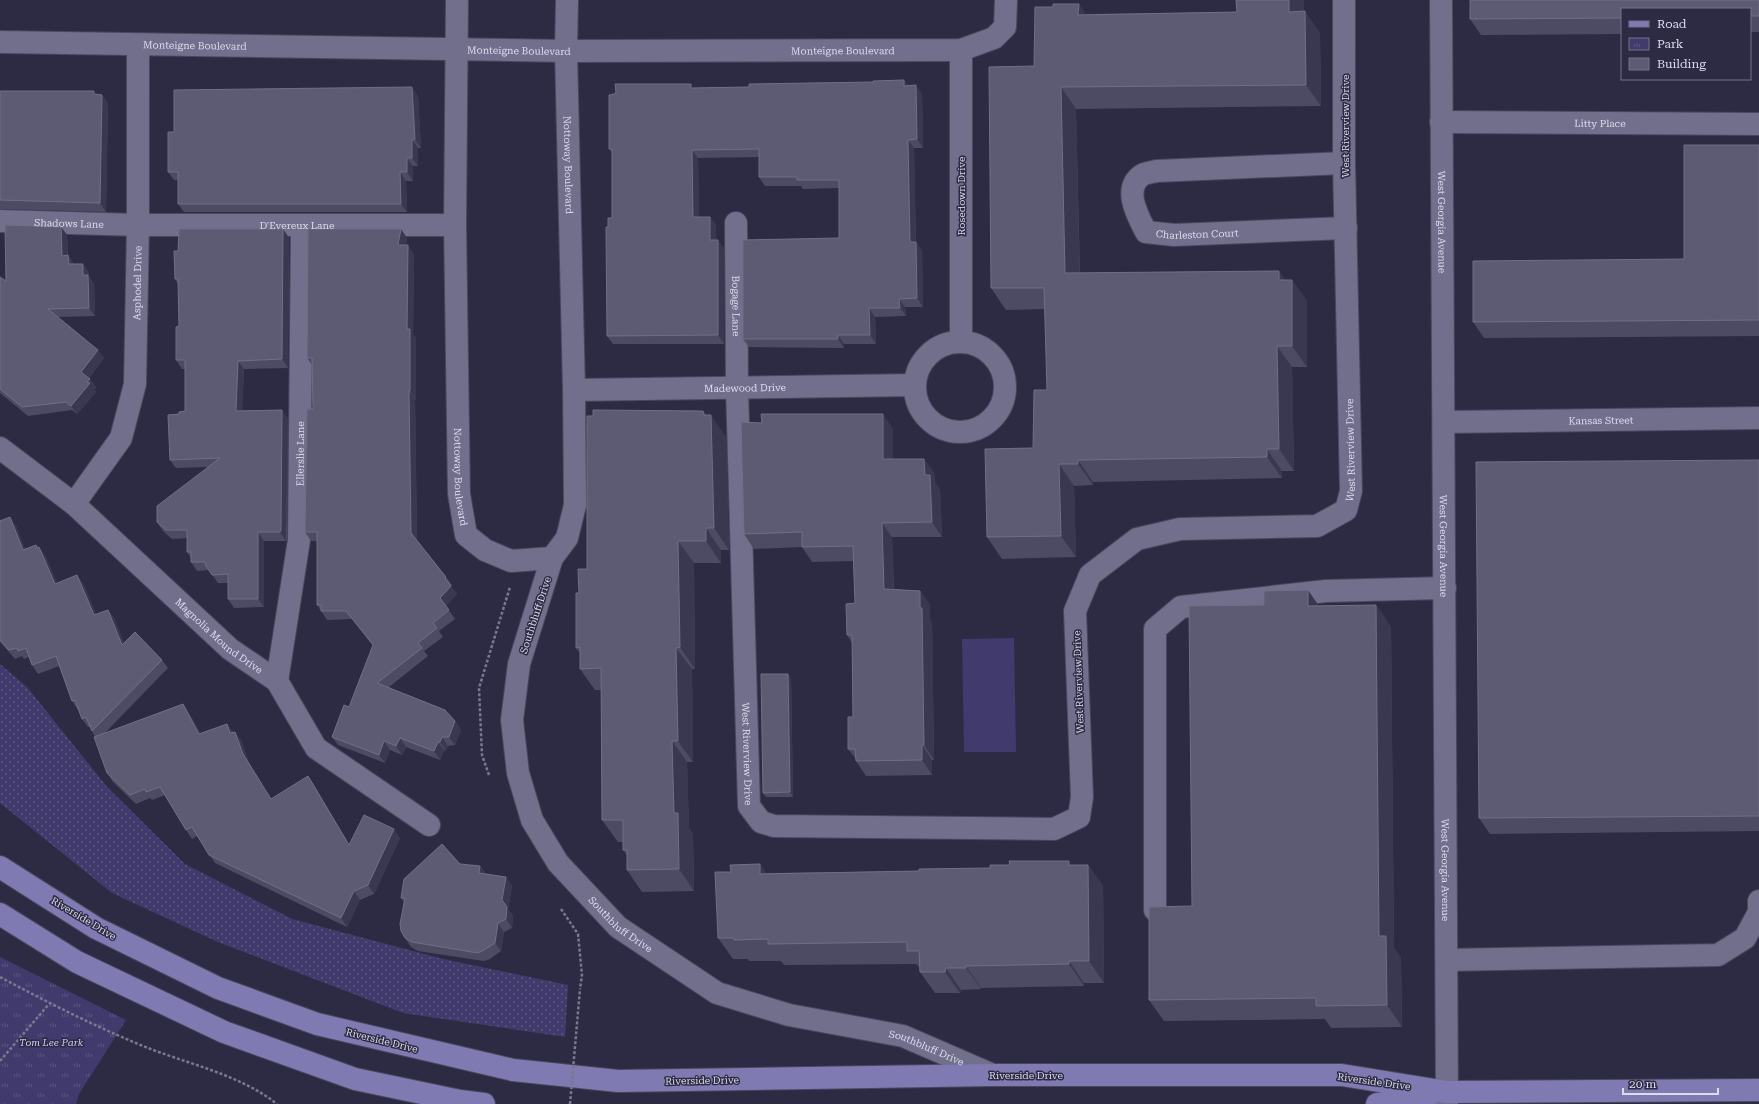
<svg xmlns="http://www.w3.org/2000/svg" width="1759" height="1104" viewBox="0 0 1759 1104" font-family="'Roboto Serif',serif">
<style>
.grass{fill:url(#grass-dots)}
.park{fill:url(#park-tufts)}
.garden{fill:#413a6d}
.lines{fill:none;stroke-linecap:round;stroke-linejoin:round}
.minor-casing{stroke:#49475c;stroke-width:24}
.major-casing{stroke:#49475c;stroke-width:24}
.path{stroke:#7a788e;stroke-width:2.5;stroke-dasharray:3 2;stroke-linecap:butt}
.minor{stroke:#716f8c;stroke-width:22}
.major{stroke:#7f7ab2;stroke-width:22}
.path-bridge{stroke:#7a788e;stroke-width:2.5;stroke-dasharray:3 2;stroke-linecap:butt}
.wall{fill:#4d4b64}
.shaded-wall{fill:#3a3851}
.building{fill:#5c5b73;stroke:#706f86}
.labels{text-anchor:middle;stroke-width:3;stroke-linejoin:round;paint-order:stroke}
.street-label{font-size:10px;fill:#dddced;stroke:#2d2b44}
.park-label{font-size:10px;font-style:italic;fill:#cecdf3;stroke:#2d2b44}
</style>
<defs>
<pattern id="grass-dots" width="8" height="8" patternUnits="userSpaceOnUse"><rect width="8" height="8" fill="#413a6d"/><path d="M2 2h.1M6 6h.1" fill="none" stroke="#5c5682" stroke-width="1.8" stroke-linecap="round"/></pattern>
<pattern id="park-tufts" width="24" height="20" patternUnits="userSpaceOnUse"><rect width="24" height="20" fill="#413a6d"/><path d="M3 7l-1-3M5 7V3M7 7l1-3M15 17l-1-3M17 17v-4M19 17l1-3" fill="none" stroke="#5c5682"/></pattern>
</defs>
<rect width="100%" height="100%" fill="#2d2b44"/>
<polygon class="grass" points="0,664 27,687 108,788 185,864 292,919 443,959 568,985 565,1037 403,1013 218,942 112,893 0,803"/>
<polygon class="park" points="0,957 126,1020 79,1094 76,1104 0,1104"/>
<polygon class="garden" points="1014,638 1016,752 964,752 962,639"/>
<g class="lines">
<g class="minor-casing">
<g id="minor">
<path id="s1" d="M457,0L455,225L459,494L466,535L485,550L511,561L552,558"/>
<path id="s2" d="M567,0L566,51L574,390L575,505L567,538L552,558L519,664L512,720L518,773L532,820L558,863L618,927L717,993L789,1015L903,1036L993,1075"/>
<path id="s3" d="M1441,0L1447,1104"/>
<path id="s4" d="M0,42L566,51L961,50L994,38L1005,27L1006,0"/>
<polyline points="961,50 961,342"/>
<path id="s5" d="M1441,122L1759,124"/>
<path id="s6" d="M1344,163L1157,171C1153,172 1146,173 1142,175C1122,189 1138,216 1146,232L1174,235L1346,228"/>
<path id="s7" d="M0,221L138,225H455"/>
<path id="s8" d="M736,223L737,388L749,806L761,822L774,826L1054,829L1079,817L1082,797L1075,611L1090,575L1137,539L1180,529L1317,526L1346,510L1351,491L1344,163V0"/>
<circle cx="960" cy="387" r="45"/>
<path id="s9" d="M574,390L915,385"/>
<path id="s10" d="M1444,422L1759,418"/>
<path id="s11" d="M0,448L74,504L230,649L277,681L316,748L429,825"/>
<path id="s12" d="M74,504L121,438L135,384L138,225V45"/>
<path id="s13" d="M277,681L299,540L302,225"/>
<polyline points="1155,910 1155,629 1181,607 1326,591 1445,588"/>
<polyline points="1447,960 1718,955 1745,938 1759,912 1759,901"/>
</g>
</g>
<g class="major-casing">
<g id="major">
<polyline points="0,867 96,928 218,988 317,1024 513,1070 618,1081 993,1075 1342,1075 1447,1092 1759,1090"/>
<polyline points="0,914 77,962 224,1032 355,1079 460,1101 484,1104"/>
<polyline points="1377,1104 1429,1095"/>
</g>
</g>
<g class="path">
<polyline points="489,775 482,755 479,688 510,587"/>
<polyline points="561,909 578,934 582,975 580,989"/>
<path d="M0,977C47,1002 94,1026 143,1046C187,1064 239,1074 277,1104"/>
<polyline points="0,1061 49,1004"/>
</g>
<use href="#minor" class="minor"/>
<use href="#major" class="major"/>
<polyline class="path-bridge" points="570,1104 580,989"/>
</g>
<g class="wall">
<polygon points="1236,0 1304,0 1304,11 1320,33 1321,106 1076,109 1080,273 1292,280 1307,301 1307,367 1292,367 1294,471 1282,471 1282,478 1093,482 1093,485 1074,486 1076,557 1002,559 987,537 1033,448 1047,390 1045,309 1006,310 991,288 1034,66 1086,14 1237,12"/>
<polygon points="1470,0 1759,0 1759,32 1750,32 1750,9 1622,9 1622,34 1481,35 1470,19"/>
<polygon points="908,85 922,94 923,148 914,148 916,242 922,251 923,307 905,307 906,316 875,317 876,344 844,344 844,348 749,347 743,339 839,238 839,188 803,189 801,186 765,186 759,177 759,157 698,158 699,217 710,217 716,225 716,240 724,248 724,344 613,344 607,336 608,227 612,218 612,152 609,149 694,88"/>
<polygon points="0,91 102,95 108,103 106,212 0,209"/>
<polygon points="418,96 421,148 418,148 418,166 413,166 413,181 406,181 407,212 184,212 178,204 178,180 174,180 168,172 174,132"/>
<polygon points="1759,145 1759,336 1484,338 1473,322 1684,259"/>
<polygon points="61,227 67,235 68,255 74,264 89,272 89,276 94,284 95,316 58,317 98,350 104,358 89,378 96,387 94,389 96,392 77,414 72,410 28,416 0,393 0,277 6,281"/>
<polygon points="283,229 289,238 288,368 244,369 242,411 282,410 288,419 287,539 286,541 264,541 264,607 234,608 228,599 228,583 218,583 209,570 197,571 191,562 191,558 187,552 187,538 172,539 163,531 157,522 208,467 176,468 170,460 179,414 185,411 185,369 182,369 176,360 179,326 178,284 175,279 178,251"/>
<polygon points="407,238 406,245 414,254 413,335 416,338 416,400 415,399 417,541 446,577 452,585 451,586 457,594 446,606 455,619 439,631 443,637 424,651 428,656 389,687 455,721 461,730 455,745 448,746 446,751 444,750 440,760 406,747 402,755 390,750 385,763 338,745 332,737 349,707 373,645 352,619 327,620 317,605 317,541 311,541 305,532 313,409 312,365 307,358"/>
<polygon points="703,411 707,415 726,437 729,550 721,550 721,563 694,563 695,669 692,669 693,762 687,762 689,828 693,834 694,891 642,892 627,870 627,855 623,850 623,842 618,842 602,820 601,690 595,690 580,669 580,653 576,648 579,593 587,569 593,416"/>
<polygon points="893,429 893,459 924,459 934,473 935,482 940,490 942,537 892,537 894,589 920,591 930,605 930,619 932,622 934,760 932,760 932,775 866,776 856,761 856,759 848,749 853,717 852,643 847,635 855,603 853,561 812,562 802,547 754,549 744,534"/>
<polygon points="1759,460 1759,831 1490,834 1479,818"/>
<polygon points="0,519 1,521 16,526 25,549 36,545 45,555 57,583 83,583 96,614 108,610 114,618 124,643 162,660 168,668 104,734 189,713 200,733 227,724 233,732 241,740 249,763 271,799 314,785 349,844 400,838 374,894 360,900 347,927 215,863 197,836 192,839 186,830 165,795 152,800 150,798 136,804 113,782 107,773 95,737 90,727 88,727 82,719 78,710 72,701 59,666 38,674 32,665 29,657 24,659 22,656 15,659 0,642"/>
<polygon points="1376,605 1391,627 1394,948 1401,958 1402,1027 1331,1028 1325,1019 1164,1021 1149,1000 1192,906 1319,606"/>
<polygon points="791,678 793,797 766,797 763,793"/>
<polygon points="460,864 480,866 486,874 506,877 512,886 508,909 513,916 512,928 504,932 501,951 490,959 484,961 418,951 411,947 405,938 404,902 401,898"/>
<polygon points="760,864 766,873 919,871 990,868 1088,865 1103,886 1104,983 1084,983 1084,986 981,988 981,989 961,990 960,993 935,993 920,972 920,968 916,964 784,965 781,961 749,961 748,959 733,959 718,938 731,872"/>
</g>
<g class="shaded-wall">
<polygon points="1289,0 1304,0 1304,33 1289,12"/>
<polygon points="1079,4 1094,26 1078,15"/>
<polygon points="1305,11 1320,33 1321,106 1306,85"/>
<polygon points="904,80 910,89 904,86"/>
<polygon points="916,85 922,94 923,148 917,139"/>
<polygon points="412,87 418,96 421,148 415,139"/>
<polygon points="1061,87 1076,109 1080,295 1065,273"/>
<polygon points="102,95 108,103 106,212 100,203"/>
<polygon points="412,140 418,148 418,166 412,158"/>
<polygon points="908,140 914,148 916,251 910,242"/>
<polygon points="692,150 698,158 699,225 693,217"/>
<polygon points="407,158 413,166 413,181 407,172"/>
<polygon points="400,172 406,181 407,212 401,204"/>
<polygon points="710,217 716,225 716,249 710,240"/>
<polygon points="61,227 67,235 68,264 62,256"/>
<polygon points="283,229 289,238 288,368 282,359"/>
<polygon points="401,229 407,238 404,254 398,245"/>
<polygon points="718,240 724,248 724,344 718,335"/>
<polygon points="916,242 922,251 923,307 917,298"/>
<polygon points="408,245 414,254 413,335 416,338 416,400 410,391 407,329"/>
<polygon points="68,255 74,264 69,264"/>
<polygon points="83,264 89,272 89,276 94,284 95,316 89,308 83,275"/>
<polygon points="1279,271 1292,289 1292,280 1307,301 1307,367 1292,346 1279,280"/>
<polygon points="899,299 905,307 906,316 900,308"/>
<polygon points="869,308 875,317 876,344 870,335"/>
<polygon points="838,335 844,344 844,348 838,339"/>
<polygon points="1277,346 1292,367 1294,471 1279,449"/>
<polygon points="98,350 104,358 87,380 81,372"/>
<polygon points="238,361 244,369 242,420 236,411"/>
<polygon points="90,379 96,387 94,389 96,392 77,414 71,406 87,382"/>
<polygon points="409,391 415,399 417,542 411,533"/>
<polygon points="282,410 288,419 286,541 280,532"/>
<polygon points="703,411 711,421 711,415 726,437 729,550 714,528"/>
<polygon points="883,414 893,429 893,474 883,459"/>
<polygon points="1267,449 1282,471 1282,478 1267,457"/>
<polygon points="924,459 934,473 935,482 940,490 942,537 932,522 925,475"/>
<polygon points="1078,460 1093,482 1093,485 1078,464"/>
<polygon points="1059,464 1074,486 1076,557 1061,536"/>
<polygon points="10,517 16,526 29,558 23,550"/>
<polygon points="882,523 892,537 894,603 884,589"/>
<polygon points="706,528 721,550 721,563 706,541"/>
<polygon points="258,532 264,541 264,607 258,599"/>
<polygon points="678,541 694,563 695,669 680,647"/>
<polygon points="39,547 45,555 61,592 55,584"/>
<polygon points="77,575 83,583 100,624 94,615"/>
<polygon points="451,586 457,594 446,606 440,598"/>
<polygon points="1308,590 1323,612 1308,606"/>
<polygon points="920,591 930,605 930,619 932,622 934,760 924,745"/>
<polygon points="1376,605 1391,627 1394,948 1401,958 1402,1027 1387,1005 1379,936"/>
<polygon points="108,610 114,618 128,653 122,645"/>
<polygon points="676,648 692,669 693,762 678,741"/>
<polygon points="788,674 791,678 793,797 790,792"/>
<polygon points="183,704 189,713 205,742 199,734"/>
<polygon points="455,721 461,730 455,745 449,737"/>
<polygon points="227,724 233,732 230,733"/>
<polygon points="235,732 241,740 249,763 277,808 271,799 243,754"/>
<polygon points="442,737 448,746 446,751 440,742"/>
<polygon points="400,738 406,747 402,755 396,746"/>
<polygon points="384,741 390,750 385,763 379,755"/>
<polygon points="672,741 687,762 689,828 693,834 694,891 679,869 674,813"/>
<polygon points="438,742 444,750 440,760 434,751"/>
<polygon points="922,745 932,760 932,775 922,760"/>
<polygon points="308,776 314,785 355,854 349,845"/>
<polygon points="394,829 400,838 374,894 368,885"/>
<polygon points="760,864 775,886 760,874"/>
<polygon points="1088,865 1103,886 1104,983 1089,961"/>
<polygon points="480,866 486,875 479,873"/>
<polygon points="506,877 512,886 508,909 513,916 512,928 506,919 502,900"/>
<polygon points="354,891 360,900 347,927 341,918"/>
<polygon points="498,923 504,932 501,951 495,943"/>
<polygon points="1069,961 1084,983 1084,986 1069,964"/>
<polygon points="966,966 981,988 981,989 966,968"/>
<polygon points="946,968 961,990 960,993 945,972"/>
</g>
<g class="building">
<polygon points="1236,0 1289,0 1289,12 1305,11 1306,85 1061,87 1065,273 1279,271 1279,280 1292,280 1292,346 1277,346 1279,449 1267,449 1267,457 1078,460 1078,464 1059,464 1061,536 987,537 985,449 1033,448 1034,390 1047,390 1044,288 991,288 989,67 1034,66 1035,7 1053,7 1053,4 1079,4 1078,15 1237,12"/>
<polygon points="1470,0 1759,0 1759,16 1750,16 1750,9 1622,9 1622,18 1470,19"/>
<polygon points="904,80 904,86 916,85 917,139 908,140 910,242 916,242 917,298 899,299 900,308 869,308 870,335 838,335 838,339 743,339 743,240 839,238 839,180 797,180 797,177 759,177 759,149 692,150 693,217 710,217 710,240 718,240 718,335 607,336 606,227 608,227 608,218 612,218 612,149 609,149 609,95 614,94 616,92 615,84 691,84 691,88 749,87 749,84 873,82 873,81"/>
<polygon points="412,87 415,139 412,140 412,158 407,158 407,172 400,172 401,204 178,204 178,172 168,172 168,132 174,132 174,90"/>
<polygon points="0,91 94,91 94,94 102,95 100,203 0,200"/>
<polygon points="1684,145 1759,145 1759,320 1473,322 1473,261 1684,259"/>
<polygon points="5,225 61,227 62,256 68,255 69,264 83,264 83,275 88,275 89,308 48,309 98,350 81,372 90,379 87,382 90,383 71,406 66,402 22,407 0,389 0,277 6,281"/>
<polygon points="179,229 283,229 282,359 238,361 236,411 282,410 281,530 280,532 258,532 258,599 228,599 228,574 212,575 206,566 205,562 191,562 191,552 187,552 187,530 166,530 157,522 157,506 220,458 170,460 168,415 179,414 179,412 185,411 185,360 176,360 176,327 179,326 178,279 175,279 174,251 178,251"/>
<polygon points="308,229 401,229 398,245 408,245 407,329 410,329 410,391 409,391 411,533 446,577 445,578 451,586 440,598 449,610 433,623 437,628 418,643 422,648 377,683 445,710 455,721 449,737 442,737 440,742 438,742 434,751 400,738 396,746 384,741 379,755 332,737 344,705 349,707 373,645 346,611 321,611 321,605 317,605 317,532 305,532 307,409 313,409 312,358 307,358"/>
<polygon points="593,410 703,411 704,415 711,415 714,528 706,528 706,541 678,541 680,647 676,648 678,741 672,741 674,813 678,813 679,869 627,870 627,850 623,850 623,820 602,820 601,668 580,669 580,647 576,648 576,593 579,593 578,569 587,569 587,416 593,416"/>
<polygon points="761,414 883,414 883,459 924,459 925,475 930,475 932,522 882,523 884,589 920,591 920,608 922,608 924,745 922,745 922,760 856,761 855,749 848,749 848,717 853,717 852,635 847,635 846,604 855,603 853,546 802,547 802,532 744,534 741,422 762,423"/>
<polygon points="1759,460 1759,816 1479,818 1476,462"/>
<polygon points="10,517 23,550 36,545 37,548 39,547 55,584 77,575 94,615 108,610 122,645 135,632 162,660 92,731 86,717 82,719 75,700 72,701 56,656 32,665 26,648 18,651 17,648 9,650 0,640 0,521"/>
<polygon points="1308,590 1308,606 1376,605 1379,936 1386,936 1387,1005 1316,1006 1316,998 1149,1000 1149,907 1192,906 1189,606 1264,605 1264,591"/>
<polygon points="761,674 788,674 790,792 763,793"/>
<polygon points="183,704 199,734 227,724 230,733 235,732 243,754 271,799 308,776 349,845 364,815 394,829 368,885 354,891 341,918 209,855 192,827 186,830 160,787 146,792 145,789 130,795 107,773 94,737"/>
<polygon points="442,844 460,864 480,866 479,873 506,877 502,900 507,907 506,919 498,923 495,943 484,950 478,953 412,942 405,938 401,931 400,924 405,898 401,898 404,879"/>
<polygon points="1009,861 1069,861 1069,865 1088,865 1089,961 1069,961 1069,964 966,966 966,968 946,968 945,972 920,972 919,951 907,951 907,942 768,944 768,939 734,940 734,938 718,938 715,872 731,872 730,865 760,864 760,874 919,871 919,869 990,868 990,865 1010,865"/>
</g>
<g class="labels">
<g class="street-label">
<text dy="4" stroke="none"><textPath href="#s4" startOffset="195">Monteigne Boulevard</textPath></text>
<text dy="4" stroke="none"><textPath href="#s4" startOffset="519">Monteigne Boulevard</textPath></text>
<text dy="4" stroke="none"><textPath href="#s4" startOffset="843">Monteigne Boulevard</textPath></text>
<text dy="4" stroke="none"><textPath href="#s5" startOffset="159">Litty Place</textPath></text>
<text transform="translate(1345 126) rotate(-90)" y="4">West Riverview Drive</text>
<text dy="4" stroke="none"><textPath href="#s2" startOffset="165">Nottoway Boulevard</textPath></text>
<text transform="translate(961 196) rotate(-90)" y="4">Rosedown Drive</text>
<text dy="4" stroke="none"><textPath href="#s3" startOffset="222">West Georgia Avenue</textPath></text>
<text dy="4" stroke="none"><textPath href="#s7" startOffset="69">Shadows Lane</textPath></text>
<text dy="4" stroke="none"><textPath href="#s7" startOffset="297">D'Evereux Lane</textPath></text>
<text dy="4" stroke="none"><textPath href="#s6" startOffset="317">Charleston Court</textPath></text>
<text dy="4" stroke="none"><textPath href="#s12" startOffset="238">Asphodel Drive</textPath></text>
<text dy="4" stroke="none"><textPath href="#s8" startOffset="83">Bogage Lane</textPath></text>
<text dy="4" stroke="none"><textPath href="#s9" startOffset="171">Madewood Drive</textPath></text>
<text dy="4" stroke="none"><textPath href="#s10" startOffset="157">Kansas Street</textPath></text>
<text dy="4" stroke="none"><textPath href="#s8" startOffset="1504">West Riverview Drive</textPath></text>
<text dy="4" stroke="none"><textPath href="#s13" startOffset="229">Ellerslie Lane</textPath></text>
<text dy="4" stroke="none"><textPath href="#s1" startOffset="477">Nottoway Boulevard</textPath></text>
<text dy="4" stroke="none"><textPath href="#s3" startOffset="546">West Georgia Avenue</textPath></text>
<text transform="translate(535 615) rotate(-72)" y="4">Southbluff Drive</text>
<text dy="4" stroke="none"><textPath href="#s11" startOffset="289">Magnolia Mound Drive</textPath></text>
<text transform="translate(1078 682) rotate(-92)" y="4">West Riverview Drive</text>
<text dy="4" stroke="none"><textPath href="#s8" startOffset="531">West Riverview Drive</textPath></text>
<text dy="4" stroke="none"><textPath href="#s3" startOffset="870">West Georgia Avenue</textPath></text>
<text transform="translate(84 918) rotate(31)" y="4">Riverside Drive</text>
<text dy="4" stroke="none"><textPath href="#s2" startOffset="972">Southbluff Drive</textPath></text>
<text transform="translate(382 1040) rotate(14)" y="4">Riverside Drive</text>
<text dy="4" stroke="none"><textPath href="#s2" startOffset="1308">Southbluff Drive</textPath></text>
<text x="1026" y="1079">Riverside Drive</text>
<text transform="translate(702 1080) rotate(-1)" y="4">Riverside Drive</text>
<text transform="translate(1374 1081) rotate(8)" y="4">Riverside Drive</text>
</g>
<g class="park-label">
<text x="51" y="1046">Tom Lee Park</text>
</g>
</g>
<rect x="1621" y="8" width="130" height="72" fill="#2d2b44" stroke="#737288"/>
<rect x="1629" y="21" width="20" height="6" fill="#7f7ab2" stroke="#737288"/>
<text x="1657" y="28" font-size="12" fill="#dddced">Road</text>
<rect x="1629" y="38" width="20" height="12" fill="url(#park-tufts)" stroke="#737288"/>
<text x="1657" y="48" font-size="12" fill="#dddced">Park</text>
<rect x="1629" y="58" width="20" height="12" fill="#5c5b73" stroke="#737288"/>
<text x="1657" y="68" font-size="12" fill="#dddced">Building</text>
<path d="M1623 1088v6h95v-6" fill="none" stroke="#dddced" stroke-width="2"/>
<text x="1629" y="1088" font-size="12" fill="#dddced" stroke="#2d2b44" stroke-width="3" paint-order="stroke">20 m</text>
</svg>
